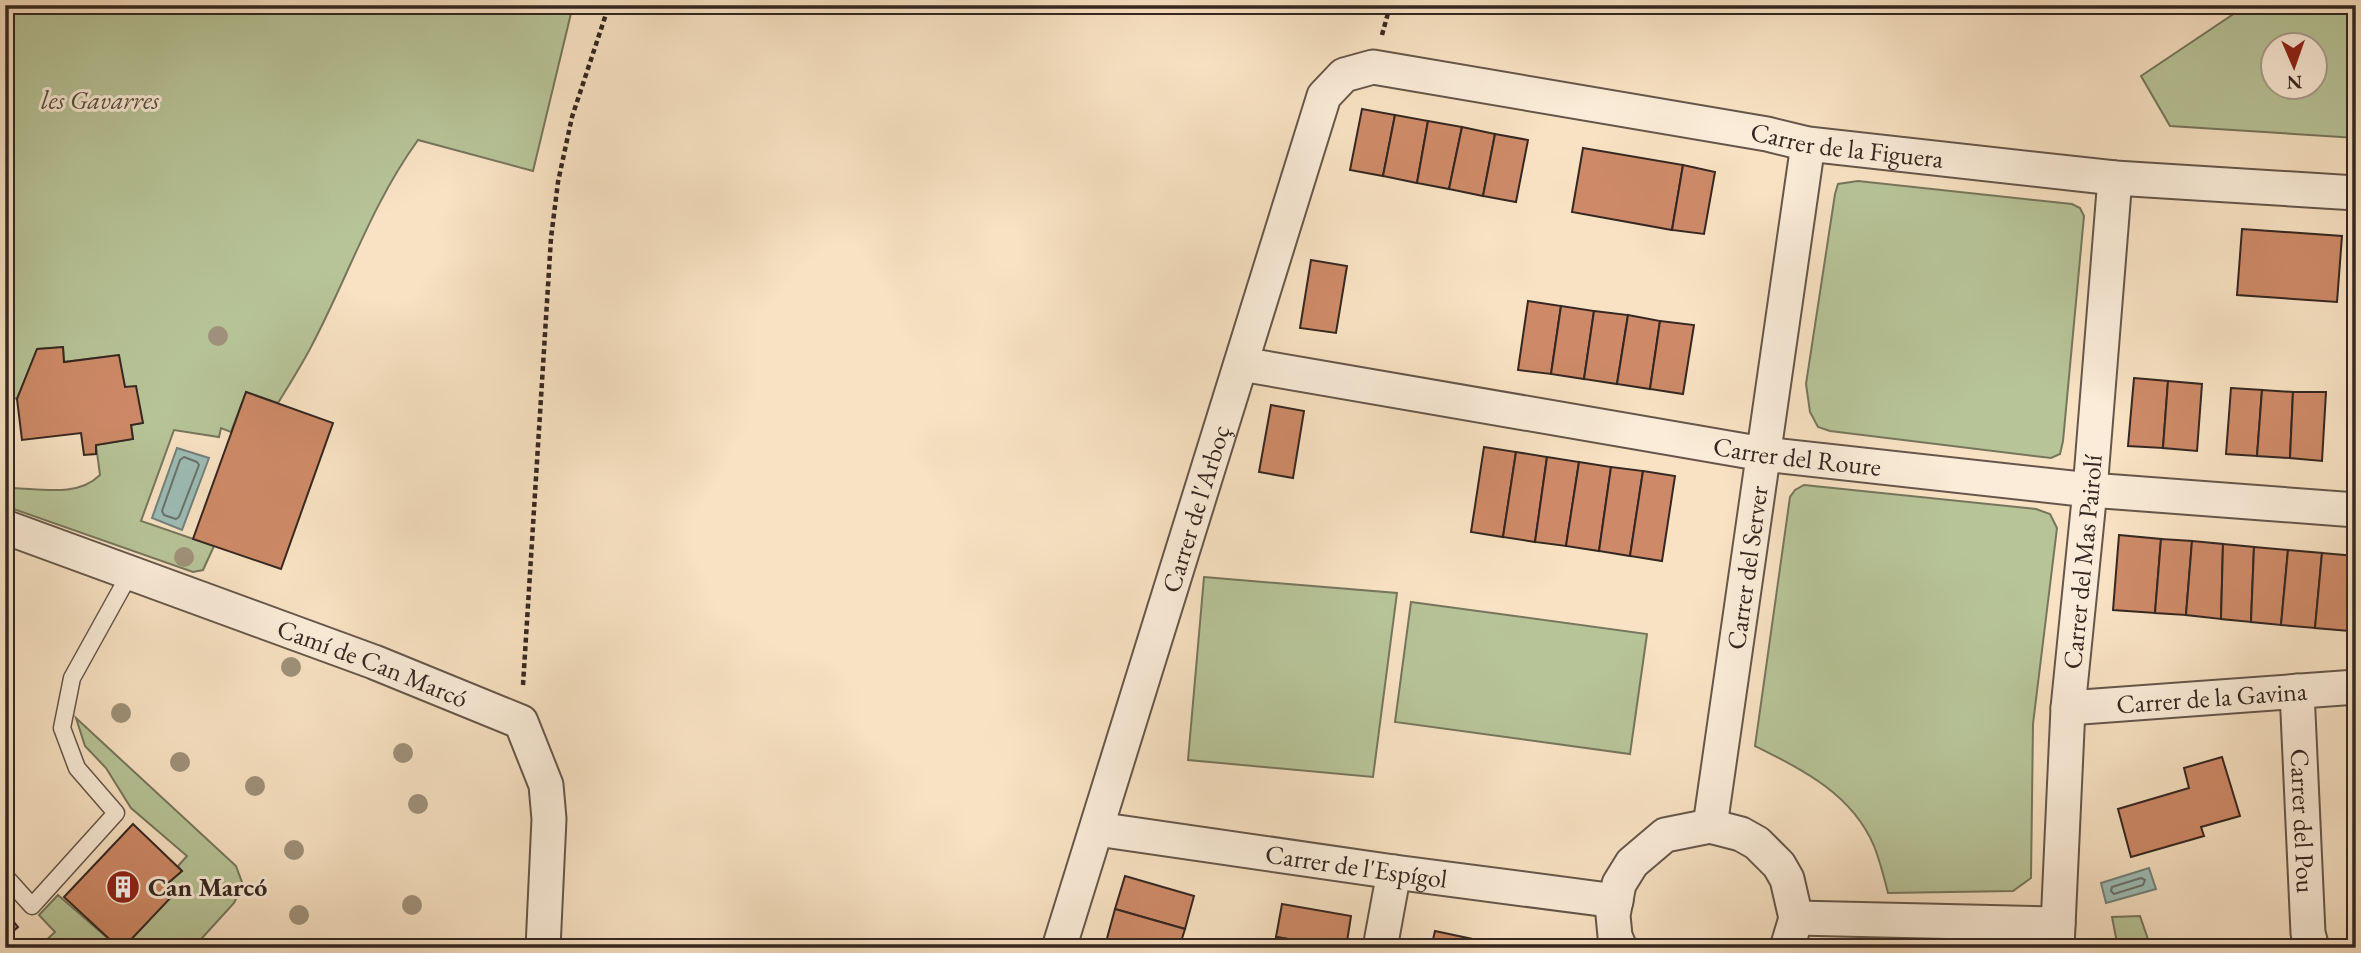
<svg xmlns="http://www.w3.org/2000/svg" width="2361" height="953" viewBox="0 0 2361 953" font-family="'EB Garamond',serif">
<style>
.green{fill:#b7c498;stroke:#76765c;stroke-width:2;fill-rule:evenodd}
.water{fill:#9dbdb7;stroke:#73817b;stroke-width:2}
.lines{fill:none;stroke-linecap:round;stroke-linejoin:round}
.shore{stroke:#69726c;stroke-width:2}
.building{fill:#ce8a68;stroke:#352721;stroke-width:2}
.service-casing{stroke:#66564a;stroke-width:19}
.minor-casing{stroke:#66564a;stroke-width:37}
.path{stroke:#352721;stroke-width:4.5;stroke-dasharray:5 3.5;stroke-linecap:butt}
.service{stroke:#faecd8;stroke-width:16}
.minor{stroke:#faecd8;stroke-width:33}
.tree{fill:#9f917a}
.labels{text-anchor:middle;stroke-width:6;stroke-linejoin:round;paint-order:stroke}
.park-label{font-size:26px;font-style:italic;fill:#564e3f;stroke:#faecd8}
.street-label{font-size:26px;fill:#352721;stroke:#faecd8}
.poi-label{font-size:26px;font-weight:bold;fill:#352721;stroke:#faecd8;text-anchor:start}
</style>
<rect width="100%" height="100%" fill="#f8e2c3"/>
<filter id="stains"><feTurbulence type="fractalNoise" baseFrequency=".00286" numOctaves="4"/><feColorMatrix values="0 0 0 0 .2 0 0 0 0 .09 0 0 0 0 .02 0 0 0 .5 -.17"/></filter>
<radialGradient id="worn" r=".72"><stop offset=".6" stop-color="#630" stop-opacity="0"/><stop offset="1" stop-color="#630" stop-opacity=".3"/></radialGradient>
<g class="green">
<path d="M5,5H573L533,171L418,140C371,205 348,277 311,347C301,366 289,385 278,403L246,392L231,432L221,428L219,437L174,430L141,521L214,546L203,570L193,572L5,506V497L13,488C42,489 78,497 100,475L96,445L133,439L131,425L142,423L125,387L118,355L64,362L63,347L38,349L17,399L5,395Z"/>
<path d="M2247,5H2356V138L2170,126L2141,76ZM2274,46H2316V88H2274Z"/>
<polygon points="1858,181 2072,204 2080,208 2084,216 2063,441 2060,454 2051,458 1830,431 1818,427 1810,412 1806,384 1835,194 1838,184"/>
<path d="M1804,485L2036,509L2050,514L2057,528L2033,724L2031,878L2013,891L1888,893C1884,877 1880,861 1874,846C1852,794 1803,770 1755,746L1790,497L1795,490Z"/>
<polygon points="1204,577 1397,593 1373,777 1188,760"/>
<polygon points="1411,602 1647,634 1630,754 1395,722"/>
<polygon points="76,718 236,866 243,885 234,903 193,948 123,948 176,891 167,884 182,871 178,866 187,856 131,808 106,768 85,746"/>
<polygon points="58,895 119,948 44,948 41,945 55,932 39,915"/>
<polygon points="2140,916 2151,948 2118,948 2112,917"/>
</g>
<g class="water">
<polygon points="177,448 209,458 182,530 152,518"/>
<polygon points="2149,868 2156,889 2106,903 2101,883"/>
</g>
<g class="lines">
<g class="shore">
<polygon points="184,457 197,462 199,465 179,517 176,519 164,515 162,511 180,460"/>
<polygon points="2141,878 2145,880 2143,885 2114,894 2111,891 2112,887"/>
</g>
</g>
<g class="building">
<polygon points="1362,109 1395,115 1383,176 1350,170"/>
<polygon points="1395,115 1428,121 1417,183 1383,176"/>
<polygon points="1428,121 1462,127 1449,189 1417,183"/>
<polygon points="1462,127 1495,134 1483,196 1449,189"/>
<polygon points="1495,134 1528,140 1516,202 1483,196"/>
<polygon points="1583,148 1683,165 1672,230 1572,212"/>
<polygon points="1683,165 1715,172 1704,234 1672,230"/>
<polygon points="2242,229 2342,236 2337,302 2237,295"/>
<polygon points="1311,260 1347,266 1336,333 1300,328"/>
<polygon points="1528,301 1561,306 1551,374 1518,370"/>
<polygon points="1561,306 1594,311 1584,379 1551,374"/>
<polygon points="1594,311 1628,315 1617,384 1584,379"/>
<polygon points="1628,315 1660,321 1650,389 1617,384"/>
<polygon points="1660,321 1694,325 1683,394 1650,389"/>
<polygon points="63,347 64,362 119,355 125,387 136,386 143,423 131,425 133,439 96,445 96,454 84,455 81,433 22,440 17,399 37,349"/>
<polygon points="2134,378 2168,381 2163,448 2128,446"/>
<polygon points="2168,381 2202,384 2197,451 2163,448"/>
<polygon points="2231,388 2262,390 2257,456 2226,454"/>
<polygon points="2262,390 2293,392 2290,458 2257,456"/>
<polygon points="246,392 333,423 281,569 193,539"/>
<polygon points="2293,392 2326,392 2322,461 2290,458"/>
<polygon points="1271,405 1304,411 1293,478 1259,472"/>
<polygon points="1484,447 1516,452 1503,537 1471,532"/>
<polygon points="1516,452 1547,457 1535,542 1503,537"/>
<polygon points="1547,457 1579,462 1566,546 1535,542"/>
<polygon points="1579,462 1611,467 1599,551 1566,546"/>
<polygon points="1611,467 1643,471 1630,556 1599,551"/>
<polygon points="1643,471 1675,476 1662,561 1630,556"/>
<polygon points="2119,535 2161,539 2155,613 2113,610"/>
<polygon points="2161,539 2192,541 2186,615 2155,613"/>
<polygon points="2192,541 2223,544 2221,619 2186,615"/>
<polygon points="2223,544 2254,547 2251,622 2221,619"/>
<polygon points="2254,547 2288,550 2281,625 2251,622"/>
<polygon points="2288,550 2322,553 2315,628 2281,625"/>
<polygon points="2322,553 2355,556 2349,631 2315,628"/>
<polygon points="2222,757 2240,816 2201,827 2204,836 2131,857 2118,809 2189,788 2184,768"/>
<polygon points="133,824 182,871 167,884 177,891 123,948 119,948 64,897"/>
<polygon points="1125,876 1194,896 1185,929 1115,909"/>
<polygon points="1282,904 1351,916 1346,948 1276,937"/>
<polygon points="1115,909 1185,929 1179,948 1127,948 1106,942"/>
<polygon points="5,911 18,927 5,938"/>
<polygon points="1435,931 1501,945 1500,948 1431,948"/>
<polygon points="1276,937 1337,948 1274,948"/>
</g>
<g class="lines">
<g class="service-casing">
<polyline id="service" points="5,876 32,906 116,813 77,768 62,728 72,678 123,586 124,571"/>
</g>
<g class="minor-casing">
<g id="minor">
<path id="s1" d="M1241,364L1763,454L2090,490L2356,510"/>
<path id="s2" d="M5,527L374,662L521,722L546,785L549,819L543,948"/>
<path id="s3" d="M2297,691L2308,933L2312,948"/>
<path id="s4" d="M2068,708L2356,687"/>
<path id="s5" d="M1710,826L1808,144"/>
<path id="s6" d="M1097,829L1394,872L1616,901"/>
<polyline points="1796,918 2058,924"/>
<path id="s7" d="M1059,948L1324,96L1344,75L1373,67L1767,134L1808,144L2115,178L2356,193"/>
<polyline points="1380,948 1394,872"/>
<polyline points="1620,948 1615,936 1613,915 1619,884 1632,863 1665,835 1710,826 1741,834 1757,843 1779,865 1787,879 1796,918 1787,948"/>
<path id="s8" d="M2057,948L2068,708L2090,490L2115,178"/>
</g>
</g>
<g class="path">
<polyline points="1382,35 1388,13 1387,5"/>
<polyline points="523,685 551,238 558,182 572,117 609,5"/>
</g>
<use href="#service" class="service"/>
<use href="#minor" class="minor"/>
</g>
<g class="tree">
<circle cx="218" cy="336" r="10"/>
<circle cx="184" cy="557" r="10"/>
<circle cx="291" cy="667" r="10"/>
<circle cx="121" cy="713" r="10"/>
<circle cx="403" cy="753" r="10"/>
<circle cx="180" cy="762" r="10"/>
<circle cx="255" cy="786" r="10"/>
<circle cx="418" cy="804" r="10"/>
<circle cx="294" cy="850" r="10"/>
<circle cx="412" cy="905" r="10"/>
<circle cx="299" cy="915" r="10"/>
</g>
<defs>
<g id="building-disc" transform="scale(1.75)"><circle r="9.5" fill="#8f2418" stroke="#faecd8"/><path d="M-4-6H4V6H1V3H-1V6H-4ZM-2.5-4.3h1.7v1.8h-1.7ZM.8-4.3h1.7v1.8H.8ZM-2.5-1h1.7V.8h-1.7ZM.8-1h1.7V.8H.8Z" fill="#fff"/></g>
</defs>
<g fill-rule="evenodd">
<use href="#building-disc" x="123" y="887"/>
</g>
<g class="labels">
<g class="park-label">
<text x="100" y="109">les Gavarres</text>
</g>
<g class="street-label">
<text dy="9" stroke="none"><textPath href="#s7" startOffset="1432">Carrer de la Figuera</textPath></text>
<text dy="9" stroke="none"><textPath href="#s1" startOffset="564">Carrer del Roure</textPath></text>
<text dy="9" stroke="none"><textPath href="#s7" startOffset="460">Carrer de l'Arboç</textPath></text>
<text dy="9" stroke="none"><textPath href="#s8" startOffset="387">Carrer del Mas Pairolí</textPath></text>
<text dy="9" stroke="none"><textPath href="#s5" startOffset="261">Carrer del Server</textPath></text>
<text dy="9" stroke="none"><textPath href="#s2" startOffset="392">Camí de Can Marcó</textPath></text>
<text dy="9" stroke="none"><textPath href="#s4" startOffset="144">Carrer de la Gavina</textPath></text>
<text dy="9" stroke="none"><textPath href="#s3" startOffset="130">Carrer del Pou</textPath></text>
<text dy="9" stroke="none"><textPath href="#s6" startOffset="262">Carrer de l'Espígol</textPath></text>
</g>
<g class="poi-label">
<text x="148" y="896">Can Marcó</text>
</g>
</g>
<rect width="2361" height="953" fill="none" stroke="#f8e2c3" stroke-width="28"/>
<rect x="7" y="7" width="2347" height="939" fill="none" stroke="#352721" stroke-width="3.5"/>
<rect x="14" y="14" width="2333" height="925" fill="none" stroke="#352721" stroke-width="2"/>
<g transform="translate(2294 66) rotate(178)"><circle r="33" fill="#faecd8" stroke="#ab9d8f" stroke-width="2"/>
<path d="M0-5L12 26L0 18L-12 26Z" fill="#8f2418"/>
<text y="-10" font-size="19" font-weight="bold" text-anchor="middle" fill="#352721">N</text>
</g>
<rect width="100%" height="100%" filter="url(#stains)"/>
<rect width="100%" height="100%" fill="url(#worn)"/>
</svg>
